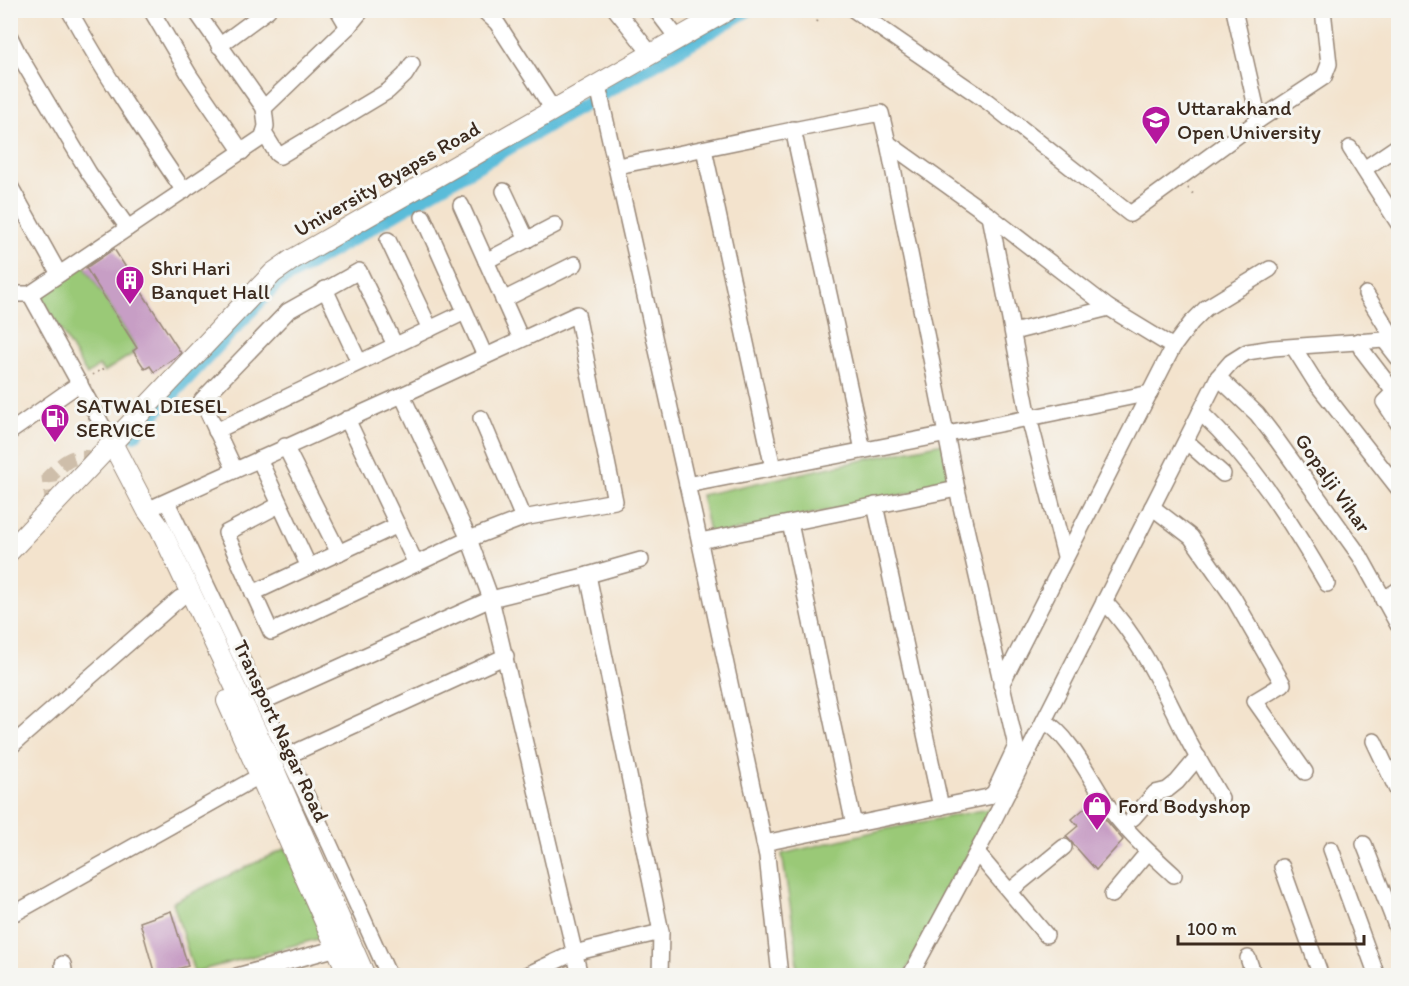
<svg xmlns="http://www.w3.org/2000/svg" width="1409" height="986" viewBox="0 0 1409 986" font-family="Itim,sans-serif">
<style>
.green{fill:#9ac977;stroke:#6a7a4a;stroke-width:1.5}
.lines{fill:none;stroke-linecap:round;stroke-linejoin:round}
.canal{stroke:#5abcd9;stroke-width:14}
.building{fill:#c79ec5}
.minor-tunnel{stroke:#cebeaa;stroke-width:15;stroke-dasharray:15 8;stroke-linecap:butt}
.minor-casing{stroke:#978676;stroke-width:18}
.major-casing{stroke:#978676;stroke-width:22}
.path{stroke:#978676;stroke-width:2;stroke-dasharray:1.5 4.5;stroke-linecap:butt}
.minor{stroke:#fff;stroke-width:15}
.major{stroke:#fff;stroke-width:20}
.labels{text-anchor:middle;stroke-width:6;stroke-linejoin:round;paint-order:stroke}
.poi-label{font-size:21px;fill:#3b2a1e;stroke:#f6f6f2;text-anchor:start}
.street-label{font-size:21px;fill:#3b2a1e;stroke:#f6f6f2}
</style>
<rect width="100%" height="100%" fill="#f6f6f2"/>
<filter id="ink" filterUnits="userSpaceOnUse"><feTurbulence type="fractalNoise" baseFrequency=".0167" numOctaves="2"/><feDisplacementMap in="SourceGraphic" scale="12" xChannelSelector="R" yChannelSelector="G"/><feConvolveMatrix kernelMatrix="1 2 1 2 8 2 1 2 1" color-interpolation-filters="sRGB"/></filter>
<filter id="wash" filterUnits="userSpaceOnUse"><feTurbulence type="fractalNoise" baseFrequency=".008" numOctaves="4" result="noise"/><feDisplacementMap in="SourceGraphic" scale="24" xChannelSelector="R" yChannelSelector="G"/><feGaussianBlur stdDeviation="1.35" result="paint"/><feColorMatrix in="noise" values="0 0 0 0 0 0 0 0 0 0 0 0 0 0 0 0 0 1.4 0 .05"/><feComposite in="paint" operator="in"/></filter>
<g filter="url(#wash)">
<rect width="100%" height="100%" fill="#f3e3cd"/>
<g class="green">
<polygon points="83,263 137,348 133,351 134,353 104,372 99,366 87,375 40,295"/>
<polygon points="943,443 952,484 710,536 701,495"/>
<polygon points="993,808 904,975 797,975 796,943 782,854 881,830"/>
<polygon points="286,848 325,937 194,972 173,902"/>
</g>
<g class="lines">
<polyline class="canal" points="134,435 277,283 408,206 748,10"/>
</g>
<g id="blocks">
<g class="building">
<polygon points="114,249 181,353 154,372 150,366 145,369 133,351 137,348 86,268"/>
<polygon points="1093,801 1105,819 1123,840 1096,870 1066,836 1078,826 1072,819"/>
<polygon points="171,911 188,966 155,975 140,922"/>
</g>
</g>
</g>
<g filter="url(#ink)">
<use href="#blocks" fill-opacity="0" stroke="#978676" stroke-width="1.5"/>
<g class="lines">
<path class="minor-tunnel" d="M53,506L49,477C68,459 71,454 98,459"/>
<g class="minor-casing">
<g id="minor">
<path d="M69,10C104,73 144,132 184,191"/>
<polyline points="151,10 190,76 242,152"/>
<polyline points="195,10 264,108"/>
<polyline points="338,10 348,27"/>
<polyline points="483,10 497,23 554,111"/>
<polyline points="616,10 651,54"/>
<polyline points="656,10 678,39"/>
<polyline points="854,10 988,102 1130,214 1259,120 1324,77 1329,64 1323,10"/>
<polyline points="1234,10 1259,120"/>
<polyline points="10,37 19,55 89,173 128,228"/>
<polyline points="219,46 268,10"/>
<polyline points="598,86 695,520 767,856 780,976"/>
<polyline points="793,129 863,450"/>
<polyline points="264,133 277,154 280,156 283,154 388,91 405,75 412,64"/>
<polyline points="888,143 990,216 1109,308 1173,347"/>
<polyline points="1350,148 1398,223"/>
<polyline points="704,149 773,468"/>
<path d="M617,166C705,149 792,129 881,113L888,143L957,489L1016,746L994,793L988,797L764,843"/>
<polyline points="1364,169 1398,146"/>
<polyline points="10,186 59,274"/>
<polyline points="504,191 527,240"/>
<polyline points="461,205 521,339"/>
<polyline points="990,216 1029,418 1065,556"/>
<polyline points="423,217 485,356"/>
<polyline points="388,240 430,329"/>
<polyline points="486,261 555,225"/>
<polyline points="325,289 359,362"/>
<polyline points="10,294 30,294 263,137 266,126 264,108 348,27 362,10"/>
<polyline points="30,294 112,443"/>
<polyline points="1366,294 1394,339"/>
<polyline points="503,300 575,264"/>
<polyline points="1013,332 1109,308"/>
<polyline points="1384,340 1398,358"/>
<polyline points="1358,341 1362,350 1394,392 1384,402 1398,423"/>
<polyline points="1294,348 1316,383 1398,488"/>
<polyline points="1218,377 1257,414 1277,440 1360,556 1398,625"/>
<path d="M1200,412C1253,461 1291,522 1327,584"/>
<polyline points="481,418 523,518"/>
<polyline points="347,419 416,564"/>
<polyline points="216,431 465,312"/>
<polyline points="10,432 80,383"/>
<polyline points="1186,441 1223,474"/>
<polyline points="285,446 339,553"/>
<polyline points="259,459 309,567"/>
<polyline points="235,470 202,400 288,311 359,271 395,345"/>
<polyline points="687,485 1029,418 1150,393"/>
<polyline points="167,502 330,845 389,976"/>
<polyline points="279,505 226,533 271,632 469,539 523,518 615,501 577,314 402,395"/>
<polyline points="875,505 941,807"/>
<polyline points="1152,507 1191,537 1233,597 1283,684 1255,701 1305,772"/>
<polyline points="147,510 402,395 469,539 491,599 580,976"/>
<polyline points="790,523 854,825"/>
<polyline points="700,541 957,489"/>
<polyline points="588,575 641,560"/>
<polyline points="253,593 398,525"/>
<polyline points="1383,600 1398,590"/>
<path d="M1104,601C1141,640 1161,686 1185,734C1196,756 1209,777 1221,798"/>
<polyline points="1001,685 1173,347 1191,323 1206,308 1270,269"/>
<polyline points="262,702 491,599 588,575 661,932 660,976"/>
<path d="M1044,721C1071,735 1094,787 1113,813C1131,836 1152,855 1174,875"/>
<polyline points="1374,741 1398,792"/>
<polyline points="10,747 180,598"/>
<polyline points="287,756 506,656"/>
<polyline points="1133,818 1155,793 1167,790 1177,782 1198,757"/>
<polyline points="1364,844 1398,931"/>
<polyline points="1331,849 1377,976"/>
<polyline points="977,853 1046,935"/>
<polyline points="1282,867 1321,976"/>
<polyline points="1010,891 1064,847"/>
<polyline points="1112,895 1148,852"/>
<polyline points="17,912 261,775"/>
<polyline points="1248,958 1254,976"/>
<polyline points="63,964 65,976"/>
<polyline points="237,976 337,948"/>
<polyline points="524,976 574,953 661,932"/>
<polyline points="910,976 984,839 1218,377 1231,362 1247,352 1273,348 1398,339"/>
<polyline points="1394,976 1398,974"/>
</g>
</g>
<g class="major-casing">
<g id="major">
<polyline points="112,443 147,510 160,528 273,767 365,976"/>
<polyline points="10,551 273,273 293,259 728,10"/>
<polyline points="227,701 349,976"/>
</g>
</g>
<g class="path">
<polyline points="817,22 823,10"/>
<polyline points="1188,188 1194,195"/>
<polyline points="92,375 105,368"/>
</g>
<use href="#minor" class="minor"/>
<use href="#major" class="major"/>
</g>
</g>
<defs>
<g id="university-pin" transform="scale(1.5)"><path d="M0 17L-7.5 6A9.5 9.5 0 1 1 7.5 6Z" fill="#b5179e" stroke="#f6f6f2"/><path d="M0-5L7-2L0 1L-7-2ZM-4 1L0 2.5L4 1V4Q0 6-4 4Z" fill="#fff"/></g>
<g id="building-pin" transform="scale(1.5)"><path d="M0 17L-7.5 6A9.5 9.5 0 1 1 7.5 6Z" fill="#b5179e" stroke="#f6f6f2"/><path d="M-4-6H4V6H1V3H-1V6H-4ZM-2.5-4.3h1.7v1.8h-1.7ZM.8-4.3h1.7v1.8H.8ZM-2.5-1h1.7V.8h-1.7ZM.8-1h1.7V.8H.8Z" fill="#fff"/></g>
<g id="fuel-pin" transform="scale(1.5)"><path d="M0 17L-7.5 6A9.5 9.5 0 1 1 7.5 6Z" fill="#b5179e" stroke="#f6f6f2"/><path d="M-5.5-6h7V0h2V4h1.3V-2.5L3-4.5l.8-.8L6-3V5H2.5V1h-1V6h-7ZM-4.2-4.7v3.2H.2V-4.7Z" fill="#fff"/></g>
<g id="shop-pin" transform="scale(1.5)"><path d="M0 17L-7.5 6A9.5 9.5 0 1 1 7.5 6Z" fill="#b5179e" stroke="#f6f6f2"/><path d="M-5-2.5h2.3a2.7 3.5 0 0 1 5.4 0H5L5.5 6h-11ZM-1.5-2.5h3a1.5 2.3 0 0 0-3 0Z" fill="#fff"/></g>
</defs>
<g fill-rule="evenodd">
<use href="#university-pin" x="1156" y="120"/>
<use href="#building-pin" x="130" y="280"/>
<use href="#fuel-pin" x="55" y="418"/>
<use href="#shop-pin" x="1097" y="806"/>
</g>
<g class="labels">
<g class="poi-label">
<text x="1177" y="115">Uttarakhand<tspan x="1177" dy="24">Open University</tspan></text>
<text x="151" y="275">Shri Hari<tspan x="151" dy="24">Banquet Hall</tspan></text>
<text x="76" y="413">SATWAL DIESEL<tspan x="76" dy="24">SERVICE</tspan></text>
<text x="1118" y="813">Ford Bodyshop</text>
</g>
<g class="street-label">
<text transform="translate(387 179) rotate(-30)" y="7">University Byapss Road</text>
<text transform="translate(1333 483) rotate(55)" y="7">Gopalji Vihar</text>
<text transform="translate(281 731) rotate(65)" y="7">Transport Nagar Road</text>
</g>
</g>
<rect width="1409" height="986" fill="none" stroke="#f6f6f2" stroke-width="36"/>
<path d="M1178 935v9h186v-9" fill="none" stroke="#3b2a1e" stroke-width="3"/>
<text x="1187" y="935" font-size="18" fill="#3b2a1e" stroke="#f6f6f2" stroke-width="4.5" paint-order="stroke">100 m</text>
</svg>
